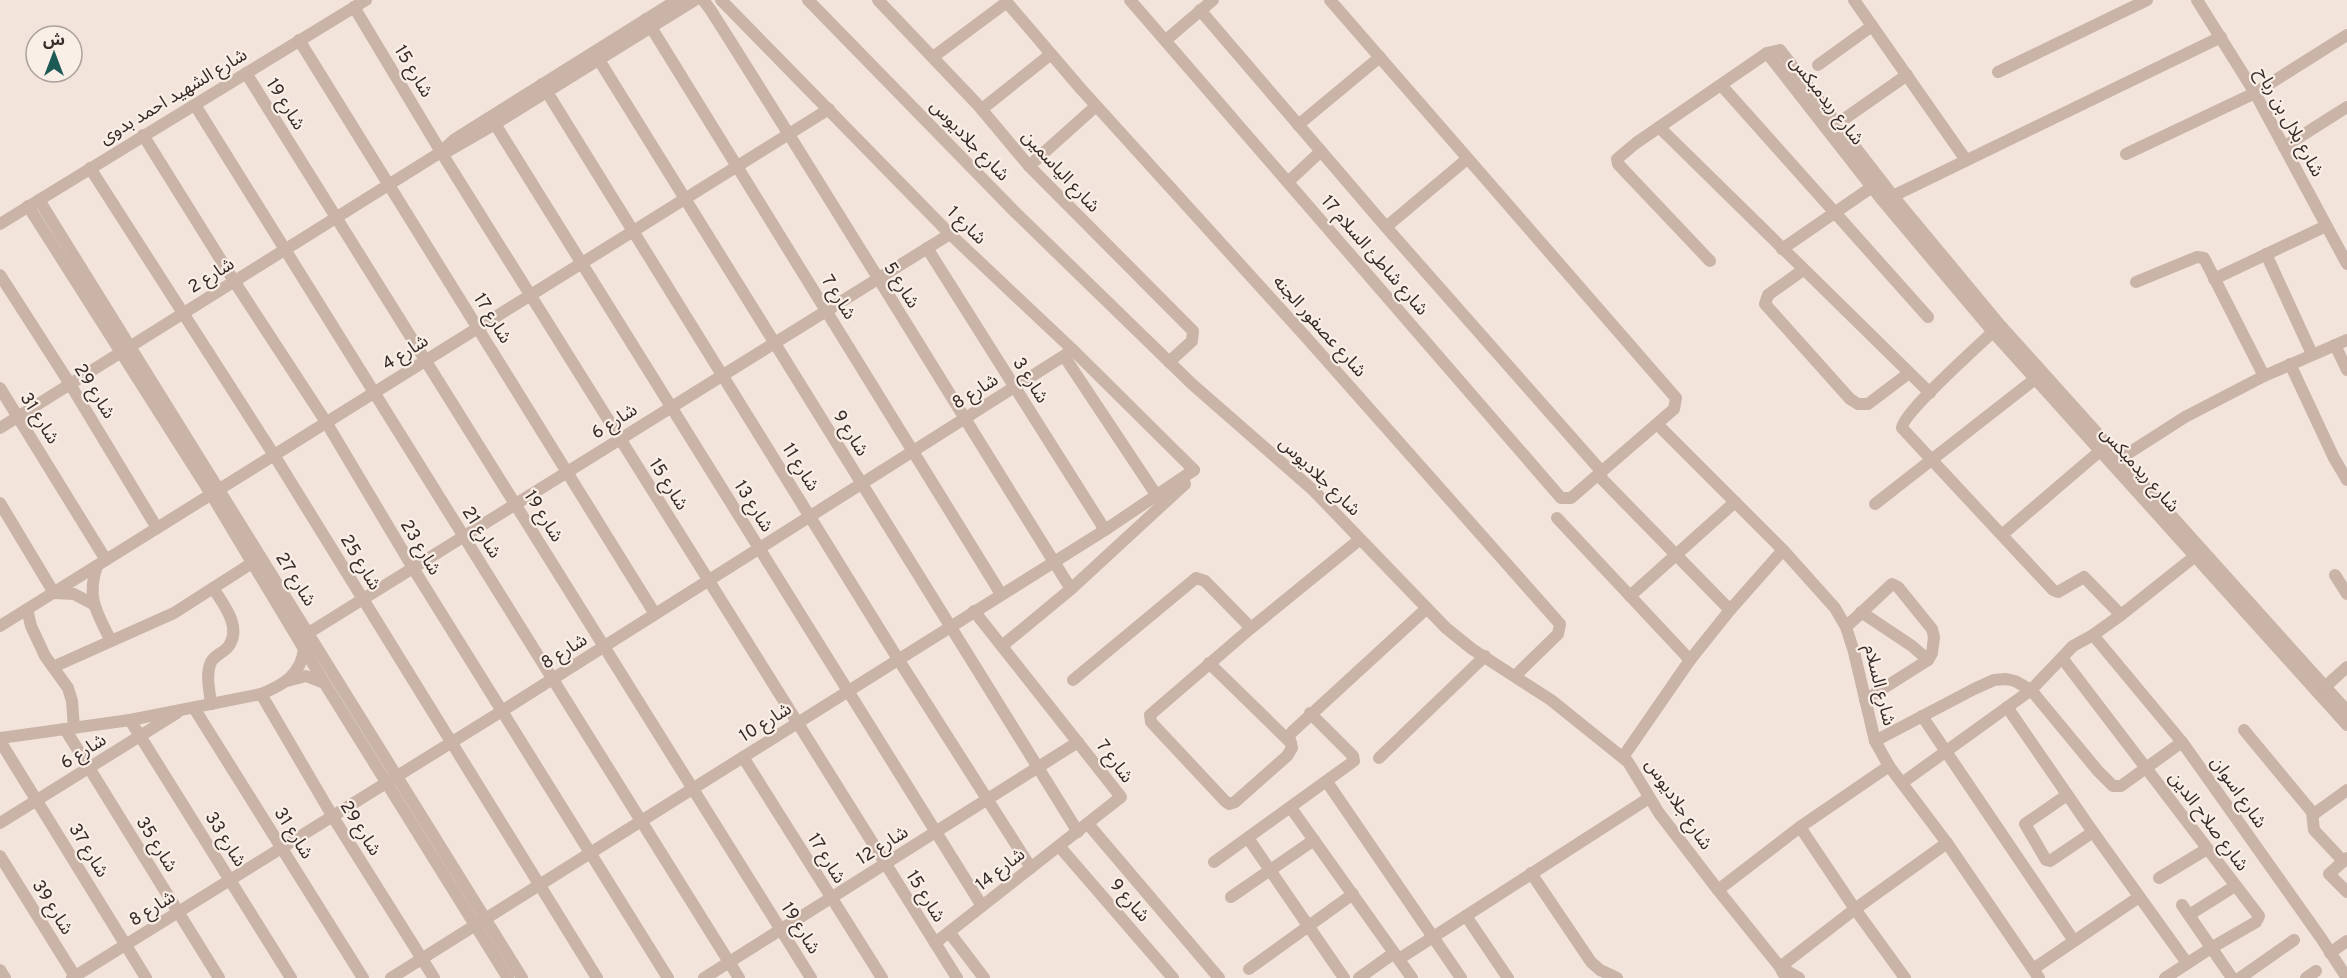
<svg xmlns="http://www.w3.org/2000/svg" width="2347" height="978" viewBox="0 0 2347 978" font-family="Overpass,'Noto Sans Arabic',sans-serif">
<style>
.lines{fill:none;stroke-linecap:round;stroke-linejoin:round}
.minor{stroke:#cab3a7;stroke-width:12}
.labels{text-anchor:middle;stroke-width:4.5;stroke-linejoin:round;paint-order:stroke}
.street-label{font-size:18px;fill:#372a28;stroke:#faefe7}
</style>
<rect width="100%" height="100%" fill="#f2e4db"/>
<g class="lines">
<g class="minor">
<path d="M703,0L710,9C832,201 950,396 1071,589"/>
<polyline points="721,0 950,234 1073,350 1194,470"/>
<polyline points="808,0 1016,213 1192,384 1313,490 1446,628 1472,649 1551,700 1628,762 1659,813 1718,890 1780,967 1799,978"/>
<polyline points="878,0 977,104 1029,166 1193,331 1192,341 1169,362"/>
<polyline points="1005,0 1081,89 1305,336 1560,624 1558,634 1515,676"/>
<polyline points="1130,0 1561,498 1571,498 1674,409 1676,398 1330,0"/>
<polyline points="1854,0 1966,160"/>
<polyline points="2197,0 2255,93 2347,264"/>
<polyline points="354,7 441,152 957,978"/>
<polyline points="1200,10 1386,227 1602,472"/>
<polyline points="646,19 1001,594"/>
<polyline points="299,40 655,614"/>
<polyline points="1166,40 1213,0"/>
<polyline points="594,52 1078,832"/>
<polyline points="1767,53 1882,200 1993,332 2347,725"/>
<polyline points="933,57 1007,2"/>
<polyline points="1818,65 1872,26"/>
<polyline points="1998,72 2147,0"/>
<polyline points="246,73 811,978"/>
<polyline points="542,84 898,659 1031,868"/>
<polyline points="1721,85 1928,317"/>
<polyline points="195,105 739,978"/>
<polyline points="982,109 1051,54"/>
<polyline points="495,124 982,906"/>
<polyline points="1837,124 1907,75"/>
<polyline points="1298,125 1380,57"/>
<polyline points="1659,127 1930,393"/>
<polyline points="143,135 234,281 326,422 413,568 668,978"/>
<polyline points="2284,147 2347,107"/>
<polyline points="448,151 495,124 695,0"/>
<polyline points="2126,154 2255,93 2347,35"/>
<polyline points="1029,166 1096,106"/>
<polyline points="90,168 274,455 597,978"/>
<polyline points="1288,182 1321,151"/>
<polyline points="1893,196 2221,37"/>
<polyline points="39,200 522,978"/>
<polyline points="28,206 211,494 325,684 508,978"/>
<polyline points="0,224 366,0"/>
<polyline points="1386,227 1467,159"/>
<polyline points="927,248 1105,530"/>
<polyline points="1782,249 1872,187"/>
<polyline points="2266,254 2312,354"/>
<polyline points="1710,261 1618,164 1617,159 1636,143 1767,53 1780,50 1893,196 2000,325 2347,711"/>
<polyline points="1803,270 1768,295 1765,304 1850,399 1858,404 1868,404 1909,373"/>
<polyline points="0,275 70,384 157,528"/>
<polyline points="2214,279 2326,226"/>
<polyline points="2136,282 2197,257 2204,258 2264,376"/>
<path d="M1998,327C1982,343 1903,412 1902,428L2053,590L2058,592L2084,577L2121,615"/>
<polyline points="2335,345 2347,370"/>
<polyline points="1064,356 1157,496"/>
<polyline points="2290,364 2334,458 2347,480"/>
<polyline points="0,388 106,560"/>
<polyline points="1657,424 1783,550 1835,608 1846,627 1854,652 1875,741 1889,766 1947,843 2039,978"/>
<polyline points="0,428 441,152 455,139 677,0"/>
<polyline points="2121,458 2185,417 2264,376 2347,340"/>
<polyline points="1598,475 1730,610"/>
<polyline points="0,503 54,593 74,594 93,604"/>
<polyline points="1875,504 2035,379"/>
<polyline points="1557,518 1690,660"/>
<polyline points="2003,534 2100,451"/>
<polyline points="1359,540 1251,628 1150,715 1151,722 1225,801 1229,804 1235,802 1287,756 1292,748 1289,736 1292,732 1426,609"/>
<path d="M97,566C86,598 97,613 111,641"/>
<polyline points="2335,575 2347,594"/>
<polyline points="1630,596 1735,502"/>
<polyline points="27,609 31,626 45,656 68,688 72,701 74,728"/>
<polyline points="1861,612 1912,646 1928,660"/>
<polyline points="0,626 829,109"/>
<polyline points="1846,627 1892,584 1898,587 1932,629 1934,637 1932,653 1928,660 1865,700"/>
<polyline points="2093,635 2182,742 2321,938 2347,978"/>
<polyline points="302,637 950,234"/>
<polyline points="1002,646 1071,589 1185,484"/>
<polyline points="2062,658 2259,916 2256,922 2211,948 2165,978"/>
<polyline points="1209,663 1291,743"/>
<polyline points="53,667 174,613 252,563"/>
<polyline points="1073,680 1196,578 1205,581 1251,628"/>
<polyline points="287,681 306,676 324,683"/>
<polyline points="2326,686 2347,667"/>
<polyline points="261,694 333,817 434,978"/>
<path d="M211,704C210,691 205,675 211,662C215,655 223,653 228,647C243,627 223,604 213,588"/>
<polyline points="2007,707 2093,832 2187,963"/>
<polyline points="194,708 363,978"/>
<polyline points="1922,716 2074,941"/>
<polyline points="130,720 291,978"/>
<polyline points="65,729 219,978"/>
<polyline points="2244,730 2312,812 2314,830 2343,861"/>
<path d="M0,738L130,720L261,694C283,685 301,675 304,649"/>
<polyline points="0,741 146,978"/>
<polyline points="1875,741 1974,689 1994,680 2006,679 2015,681 2031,690 2098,771 2113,786 2121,786 2182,742"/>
<polyline points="743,757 882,978"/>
<polyline points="1623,757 1690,660 1730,610 1783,550"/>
<polyline points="1379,758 1485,656"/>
<polyline points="1327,782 1461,978"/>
<polyline points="1902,783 2031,690 2073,646 2093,635 2121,615 2194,557"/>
<polyline points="2067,795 2025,824 2046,860 2050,861 2093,832"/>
<polyline points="1291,808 1412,978"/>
<polyline points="2314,814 2347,790"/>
<polyline points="0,823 177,713"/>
<polyline points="1088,824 1219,978"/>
<polyline points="1800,827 1855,909 1905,978"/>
<polyline points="1248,838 1344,978"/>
<polyline points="1059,846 1173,978"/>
<polyline points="0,856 76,978"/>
<polyline points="2347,858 2329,874 2347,892"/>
<polyline points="1214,862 1354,761 1353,756 1310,713"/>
<polyline points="1531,873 1591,962 1600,970 1617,978"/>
<polyline points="2159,878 2207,849"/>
<polyline points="1718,890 1800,827 1889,766"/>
<polyline points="1231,897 1314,840"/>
<polyline points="2182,905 2232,978"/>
<polyline points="2189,915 2235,886"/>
<polyline points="1466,916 1508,978"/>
<polyline points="949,932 984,978"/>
<polyline points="935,943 1121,797 974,611"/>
<polyline points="2330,953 2347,941"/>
<polyline points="1399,959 1649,798"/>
<polyline points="1249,969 1353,894"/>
<polyline points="2033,969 2139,897"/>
<polyline points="0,970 5,978"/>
<polyline points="1783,973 1780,967 1855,909 1947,843"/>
<polyline points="72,978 502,711 1073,350"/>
<polyline points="391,978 1105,530 1194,470"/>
<polyline points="704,978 1078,742"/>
<polyline points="1359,978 1394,953"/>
<polyline points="2240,978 2294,940"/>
<polyline points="2306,978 2316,971"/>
</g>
</g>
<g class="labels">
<g class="street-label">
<text transform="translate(414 71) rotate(59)" y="6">شارع 15</text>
<text transform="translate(173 96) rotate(-31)" y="6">شارع الشهيد احمد بدوى</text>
<text transform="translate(1827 100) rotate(52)" y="6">شارع ريدمبكس</text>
<text transform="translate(286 104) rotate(58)" y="6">شارع 19</text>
<text transform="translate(2290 122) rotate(61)" y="6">شارع بلال بن رباح</text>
<text transform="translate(970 140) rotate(46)" y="6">شارع جلاديوس</text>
<text transform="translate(1061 171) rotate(47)" y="6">شارع الياسمين</text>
<text transform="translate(967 225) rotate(44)" y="6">شارع 1</text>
<text transform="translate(1375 255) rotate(49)" y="6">شارع شاطئ السلام 17</text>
<text transform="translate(211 275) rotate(-32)" y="6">شارع 2</text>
<text transform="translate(902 285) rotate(58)" y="6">شارع 5</text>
<text transform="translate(839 297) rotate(58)" y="6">شارع 7</text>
<text transform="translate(493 318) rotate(58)" y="6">شارع 17</text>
<text transform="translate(1320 326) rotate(48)" y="6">شارع عصفور الجنه</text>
<text transform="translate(405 352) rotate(-32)" y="6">شارع 4</text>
<text transform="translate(1031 380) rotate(58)" y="6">شارع 3</text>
<text transform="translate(95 391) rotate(58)" y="6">شارع 29</text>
<text transform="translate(975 391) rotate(-32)" y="6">شارع 8</text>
<text transform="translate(40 418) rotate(58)" y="6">شارع 31</text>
<text transform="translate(614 421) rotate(-32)" y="6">شارع 6</text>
<text transform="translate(851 433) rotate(58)" y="6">شارع 9</text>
<text transform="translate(801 467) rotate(58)" y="6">شارع 11</text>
<text transform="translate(2140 469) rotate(48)" y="6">شارع ريدمبكس</text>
<text transform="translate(1320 476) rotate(44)" y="6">شارع جلاديوس</text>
<text transform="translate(669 484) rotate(58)" y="6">شارع 15</text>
<text transform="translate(754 506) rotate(58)" y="6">شارع 13</text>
<text transform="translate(544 516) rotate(58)" y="6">شارع 19</text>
<text transform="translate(482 532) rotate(58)" y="6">شارع 21</text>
<text transform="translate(421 547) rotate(59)" y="6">شارع 23</text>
<text transform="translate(361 562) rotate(59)" y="6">شارع 25</text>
<text transform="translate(296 579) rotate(58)" y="6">شارع 27</text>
<text transform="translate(564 651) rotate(-32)" y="6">شارع 8</text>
<text transform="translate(1880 685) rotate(76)" y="6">شارع السلام</text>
<text transform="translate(765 722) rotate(-32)" y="6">شارع 10</text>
<text transform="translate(83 751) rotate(-32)" y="6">شارع 6</text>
<text transform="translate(1115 761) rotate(53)" y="6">شارع 7</text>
<text transform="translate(2239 792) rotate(55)" y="6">شارع اسوان</text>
<text transform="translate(1679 804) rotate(56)" y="6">شارع جلاديوس</text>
<text transform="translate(2209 821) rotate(53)" y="6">شارع صلاح الدين</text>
<text transform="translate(361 828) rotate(58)" y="6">شارع 29</text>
<text transform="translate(294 833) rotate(58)" y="6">شارع 31</text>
<text transform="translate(226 839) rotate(58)" y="6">شارع 33</text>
<text transform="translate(157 844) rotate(58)" y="6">شارع 35</text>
<text transform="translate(882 845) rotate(-32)" y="6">شارع 12</text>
<text transform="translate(89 850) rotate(59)" y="6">شارع 37</text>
<text transform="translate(827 858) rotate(58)" y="6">شارع 17</text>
<text transform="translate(1000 869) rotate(-38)" y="6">شارع 14</text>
<text transform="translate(926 896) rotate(58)" y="6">شارع 15</text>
<text transform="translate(1130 900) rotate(49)" y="6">شارع 9</text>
<text transform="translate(53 907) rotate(58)" y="6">شارع 39</text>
<text transform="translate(152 908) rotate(-32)" y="6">شارع 8</text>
<text transform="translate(801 928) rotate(58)" y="6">شارع 19</text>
</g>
</g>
<g transform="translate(54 54)"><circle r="28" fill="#faefe7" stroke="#aca09b" stroke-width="1.5"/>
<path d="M0-4.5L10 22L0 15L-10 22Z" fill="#1d5955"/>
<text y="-9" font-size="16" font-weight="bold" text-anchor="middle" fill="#372a28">ش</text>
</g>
</svg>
